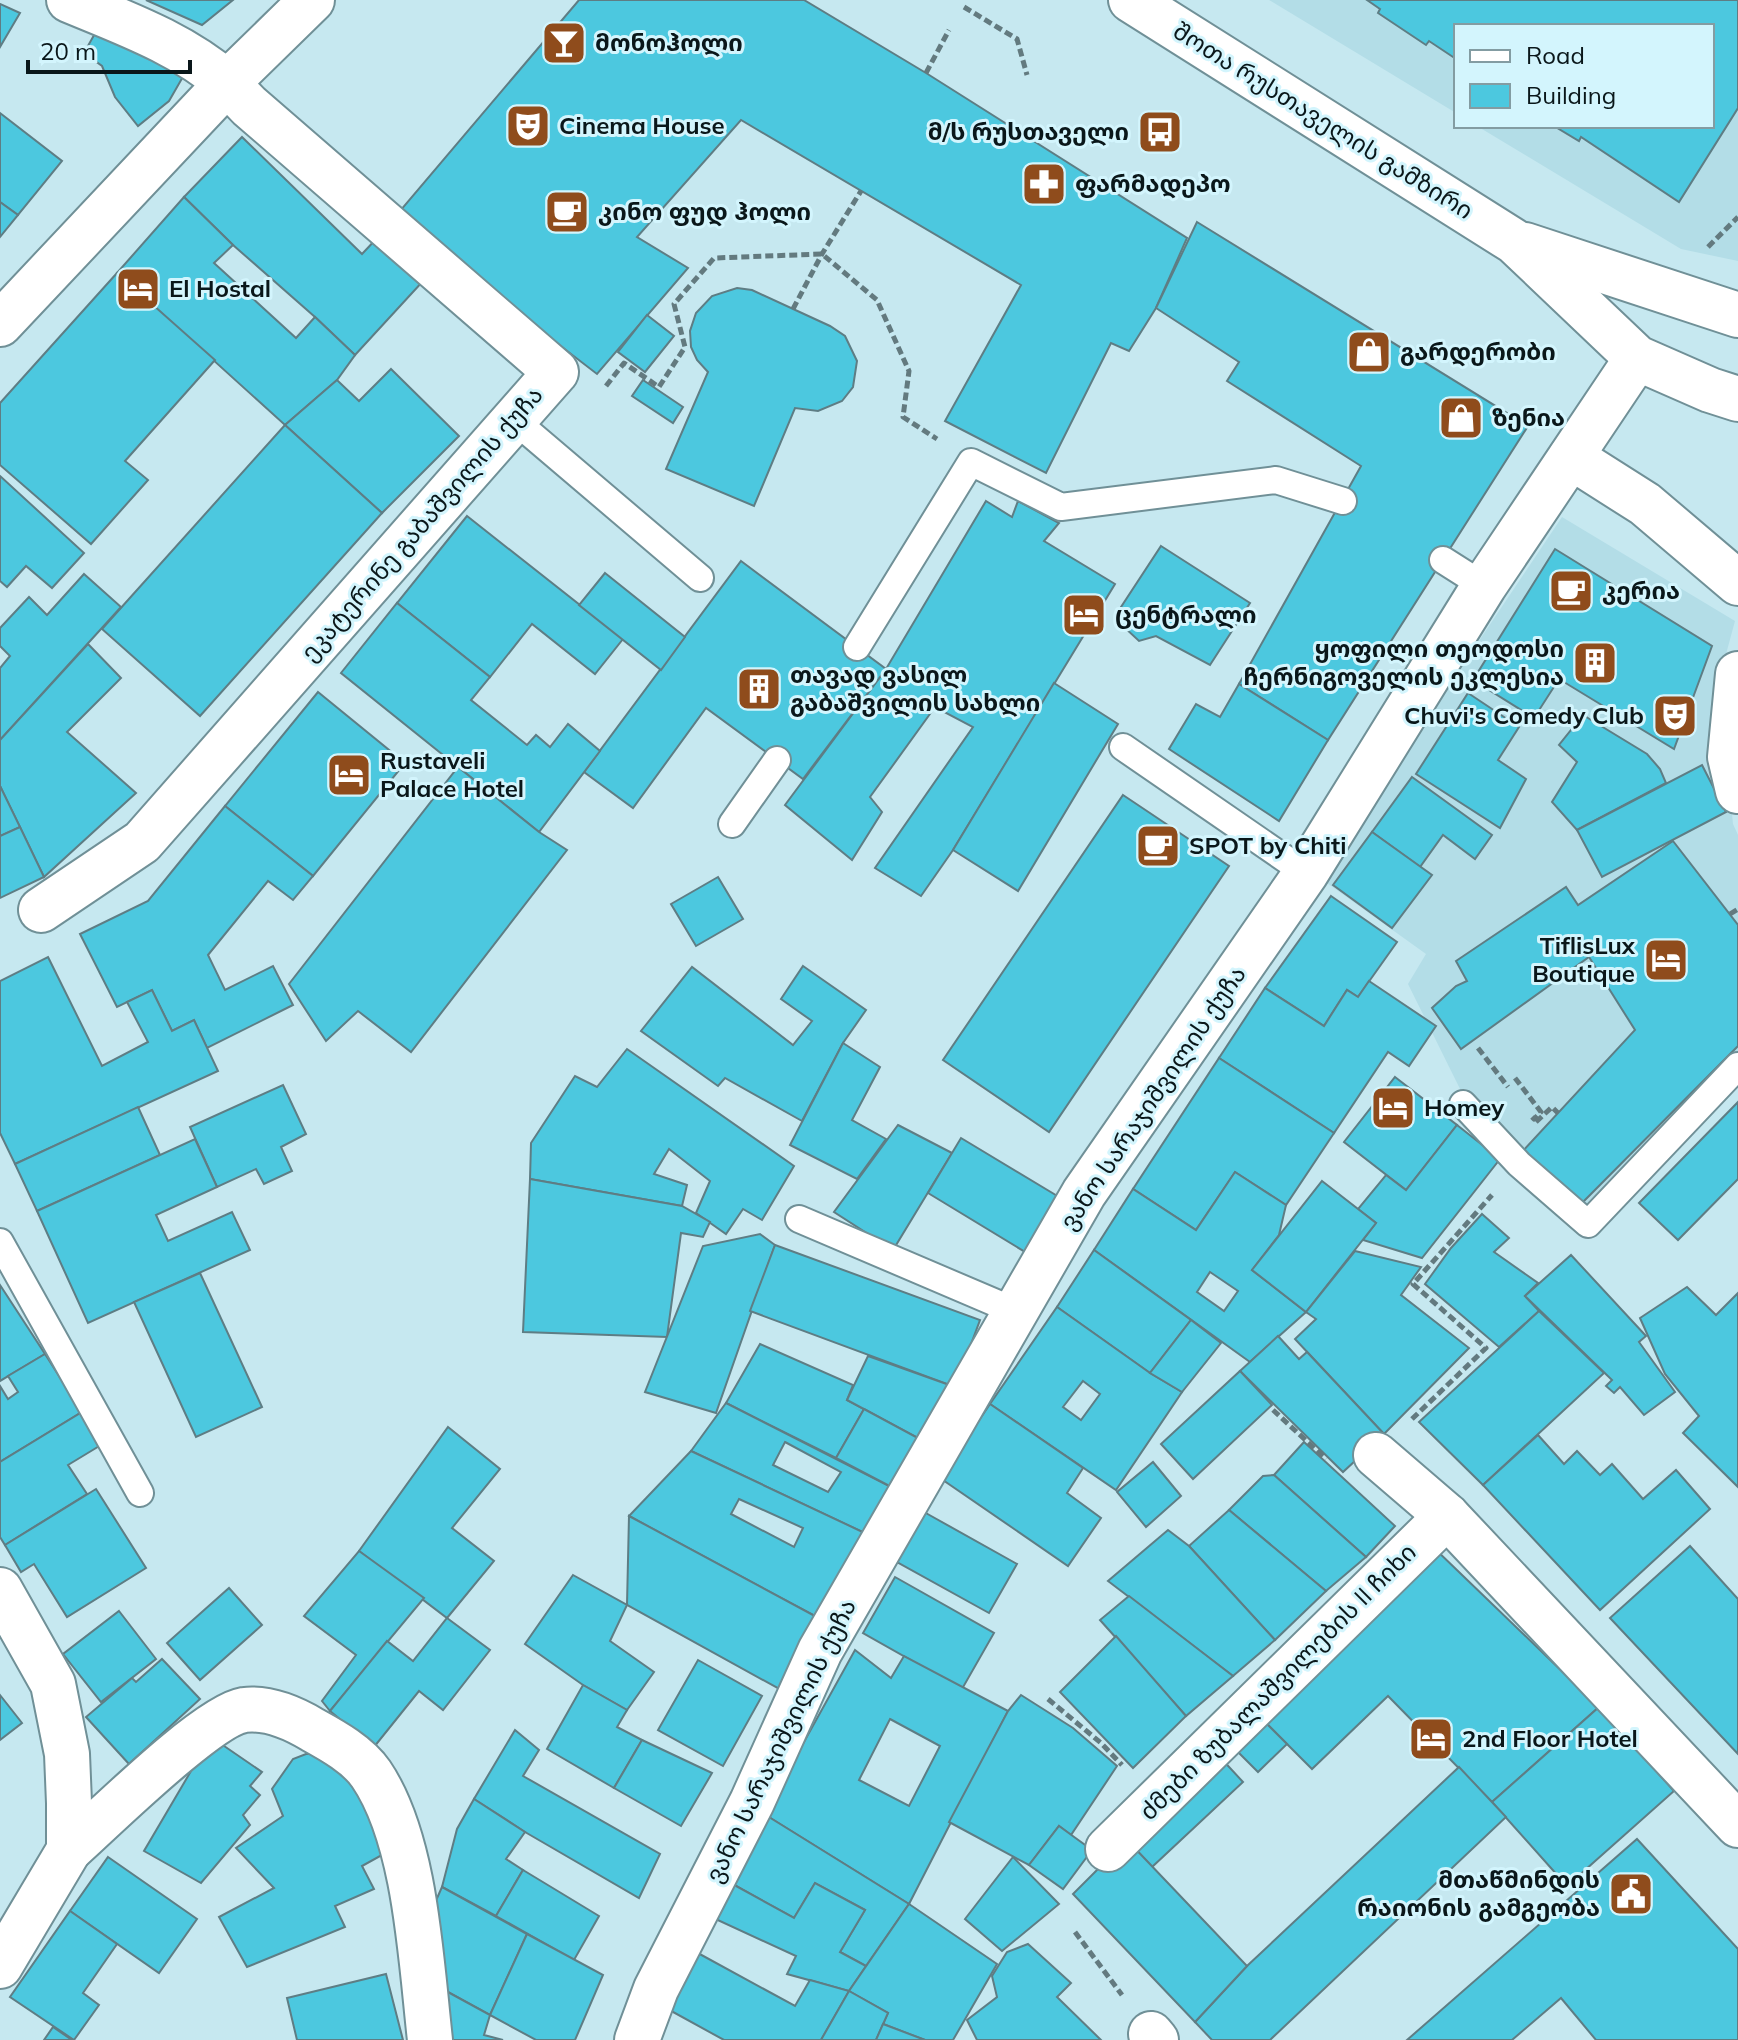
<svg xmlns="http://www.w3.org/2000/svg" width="1738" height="2040" viewBox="0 0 1738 2040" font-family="Mulish,'Noto Sans Georgian',sans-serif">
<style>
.built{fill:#b3dde7}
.building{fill:#4cc8df;stroke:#5e7d84;stroke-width:2;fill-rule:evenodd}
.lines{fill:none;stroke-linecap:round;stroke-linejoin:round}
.lane-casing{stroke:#709097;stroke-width:30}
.street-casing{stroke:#709097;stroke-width:48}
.secondary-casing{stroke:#709097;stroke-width:48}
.primary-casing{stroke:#709097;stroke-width:48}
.path{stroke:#637a7f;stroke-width:5;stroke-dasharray:8 4;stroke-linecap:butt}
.lane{stroke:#fff;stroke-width:26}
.street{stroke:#fff;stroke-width:44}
.secondary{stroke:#fff;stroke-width:44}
.primary{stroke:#fff;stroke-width:44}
.labels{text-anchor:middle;stroke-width:6;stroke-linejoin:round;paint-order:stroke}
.poi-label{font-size:24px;font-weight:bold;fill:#0a171a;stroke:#d3f5fd;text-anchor:start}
.street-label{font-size:24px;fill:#0a171a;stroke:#d3f5fd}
</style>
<rect width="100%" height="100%" fill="#c6e8f0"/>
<g class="built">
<polygon points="1269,0 1738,0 1738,261 1681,249 1477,126 1712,126 1712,26 1456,26 1456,113"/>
<polygon points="1562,517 1735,621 1719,680 1733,824 1738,835 1738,1055 1586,1218 1467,1103 1408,984 1426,954 1320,878"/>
</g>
<g class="building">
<polygon points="146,0 233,0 202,25"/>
<polygon points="579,0 804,0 926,73 1187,238 1156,308 1129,351 1111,343 1046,473 945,421 1021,285 741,120 637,237 688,268 597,374 394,218"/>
<polygon points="1367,0 1738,0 1738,108 1679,202 1581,137 1579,141 1554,126 1712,126 1712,26 1456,26 1456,59 1429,41 1426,45 1378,13 1380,9"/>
<polygon points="0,4 20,13 0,47"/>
<polygon points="98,28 184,75 169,101 138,126 115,97 102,66 84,53"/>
<polygon points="0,113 62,161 18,215 0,202"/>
<polygon points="242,137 362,254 379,236 424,280 355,355 315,317 233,245 184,197"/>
<polygon points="184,197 233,245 214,263 296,338 315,317 355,355 337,380 285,425 117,273"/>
<polygon points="0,202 18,215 0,237"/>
<polygon points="1197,222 1528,426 1328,740 1239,684 1361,466 1227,381 1239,362 1156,308"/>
<polygon points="117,273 215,360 125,461 148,480 91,544 0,465 0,403"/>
<polygon points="737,288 752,290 830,326 845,336 857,361 853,387 842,401 818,411 795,408 754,506 666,469 708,372 697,360 691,347 690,331 696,313 712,296"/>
<polygon points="647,315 674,336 645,372 618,352"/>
<polygon points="391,369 459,436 382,513 285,425 337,380 359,401"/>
<polygon points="643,380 683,407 673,423 632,396"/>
<polygon points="285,425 382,513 200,716 102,629"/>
<polygon points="0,476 84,553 52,588 26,566 7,587 0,581"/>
<polygon points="986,501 1012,517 1018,501 1059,523 1044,541 1115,584 953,850 921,896 875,868 973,727 935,707 870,797 882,812 852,860 785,805 886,669"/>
<polygon points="467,516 623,639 595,674 532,624 490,677 397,603"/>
<polygon points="1161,546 1250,603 1210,665 1156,636 1139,641 1123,626 1121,607"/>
<polygon points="1555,549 1712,646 1674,749 1559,679 1534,718 1473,680"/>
<polygon points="741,561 886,669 803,779 706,708 633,808 584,772"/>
<polygon points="605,573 685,637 661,670 579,605"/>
<polygon points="84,574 121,607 0,740 0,668 10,656 0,646 0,628 29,597 47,615"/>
<polygon points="397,603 490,677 471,700 527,745 536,735 550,747 568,724 600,751 539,832 341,673"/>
<polygon points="88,644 121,678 67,732 136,793 44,877 0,786 0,740"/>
<polygon points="1054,683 1118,724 1018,891 953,850"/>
<polygon points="1239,684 1328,740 1279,821 1169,749 1196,704 1220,717"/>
<polygon points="318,692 405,763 313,876 225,806"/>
<polygon points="1468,693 1519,727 1498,760 1526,779 1500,828 1416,774"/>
<polygon points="1583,715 1647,754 1660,769 1666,783 1577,830 1552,802 1577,762 1559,745"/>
<polygon points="1702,765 1726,812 1602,877 1577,830"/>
<polygon points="458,767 539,832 567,850 411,1052 358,1011 326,1041 289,984"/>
<polygon points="1412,777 1492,835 1475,859 1443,835 1420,867 1372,832"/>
<polygon points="0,786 20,827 0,836"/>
<polygon points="1123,795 1229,866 1049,1132 943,1060"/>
<polygon points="225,806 313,876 293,900 268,881 208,955 225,990 273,966 293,1005 207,1048 194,1020 172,1031 152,990 117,1007 80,934 148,901"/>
<polygon points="20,827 44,877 0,898 0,836"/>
<polygon points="1372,832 1432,875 1392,928 1333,885"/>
<polygon points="1673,841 1738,925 1738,1046 1579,1206 1522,1152 1635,1030 1589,957 1461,1049 1432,1008 1456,986 1467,981 1456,961 1566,887 1578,905"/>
<polygon points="718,877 743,919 696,946 671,904"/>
<polygon points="1331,896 1397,942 1358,997 1347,990 1324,1026 1265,988"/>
<polygon points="48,957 102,1066 148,1042 127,1002 152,990 172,1031 194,1020 218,1071 15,1164 0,1133 0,981"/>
<polygon points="803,966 866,1010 843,1043 802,1121 725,1078 718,1086 641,1031 692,967 793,1045 812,1021 781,999"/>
<polygon points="1369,981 1436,1026 1409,1066 1388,1052 1334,1133 1219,1058 1265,988 1324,1026 1347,990 1358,997"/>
<polygon points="843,1043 880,1067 852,1120 886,1139 857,1179 790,1145"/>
<polygon points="627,1049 794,1166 762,1220 743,1209 726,1234 696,1213 710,1181 669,1149 654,1174 687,1185 682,1206 530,1179 531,1143 575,1076 597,1087"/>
<polygon points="1219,1058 1334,1133 1286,1205 1235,1172 1196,1230 1133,1189"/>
<polygon points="1395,1077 1457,1125 1406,1190 1344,1142"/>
<polygon points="283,1085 306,1134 281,1147 292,1171 264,1184 256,1169 217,1187 190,1127"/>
<polygon points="1738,1102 1738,1179 1678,1240 1639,1203"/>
<polygon points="138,1107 160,1155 37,1211 15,1164"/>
<polygon points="898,1125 952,1153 893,1250 834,1212"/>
<polygon points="1457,1125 1500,1159 1422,1258 1363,1240 1376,1223 1358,1209 1386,1175 1406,1190"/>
<polygon points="961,1138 1069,1203 1035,1258 928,1193"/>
<polygon points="195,1139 217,1187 156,1215 168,1241 232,1212 250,1250 88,1323 37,1211"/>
<path d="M1235,1172L1286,1205L1279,1235L1252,1270L1306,1312L1250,1362L1094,1250L1133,1189L1196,1230ZM1210,1272L1238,1291L1224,1311L1197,1292Z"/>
<polygon points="530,1179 682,1206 710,1222 703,1237 681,1233 667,1337 523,1332"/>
<polygon points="1322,1181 1376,1223 1306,1312 1252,1270"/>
<polygon points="1482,1214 1509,1238 1494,1252 1538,1283 1525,1296 1539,1311 1499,1347 1425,1284 1451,1248"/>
<polygon points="760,1234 775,1245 716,1413 645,1392 703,1246"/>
<polygon points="775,1245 980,1320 955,1387 750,1311"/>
<polygon points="1094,1250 1191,1320 1150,1373 1057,1307"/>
<polygon points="1355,1251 1421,1267 1401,1295 1469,1348 1384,1434 1295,1339 1316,1319 1306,1312"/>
<polygon points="1571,1255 1646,1336 1639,1342 1675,1392 1644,1415 1620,1387 1614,1393 1606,1386 1612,1380 1525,1296"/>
<polygon points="200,1273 262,1407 196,1437 134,1302"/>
<polygon points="0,1285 45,1354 0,1381"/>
<polygon points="1687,1287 1716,1315 1738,1293 1738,1487 1683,1433 1699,1416 1665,1374 1640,1318"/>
<path d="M1057,1307L1150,1373L1182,1392L1116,1490L990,1404ZM1083,1381L1100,1394L1081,1420L1063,1407Z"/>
<polygon points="1539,1311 1604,1373 1483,1485 1419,1422"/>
<polygon points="1191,1320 1221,1343 1182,1392 1150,1373"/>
<polygon points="1278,1336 1299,1359 1307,1352 1384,1434 1343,1472 1240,1371"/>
<polygon points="760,1344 853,1385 847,1400 864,1409 836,1458 726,1403"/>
<polygon points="45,1354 82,1412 0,1462 0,1386 8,1399 18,1392 8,1376"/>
<polygon points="868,1356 955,1387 929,1444 847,1400"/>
<polygon points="1240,1371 1272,1405 1193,1479 1161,1444"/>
<path d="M726,1403L899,1491L871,1536L691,1451ZM785,1442L841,1472L828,1492L773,1465Z"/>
<polygon points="990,1404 1083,1468 1067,1493 1101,1518 1068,1566 940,1478"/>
<polygon points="864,1409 929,1444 899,1491 836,1458"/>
<polygon points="82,1412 101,1445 68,1465 87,1494 5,1545 0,1537 0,1462"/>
<polygon points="448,1427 500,1469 452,1528 494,1561 447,1618 359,1551"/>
<polygon points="1538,1435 1564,1464 1577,1451 1600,1475 1612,1464 1643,1499 1676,1470 1710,1509 1600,1610 1483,1485"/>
<polygon points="1304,1442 1395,1526 1366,1557 1274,1475"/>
<path d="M691,1451L871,1536L826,1622L629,1516ZM739,1499L803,1528L794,1547L731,1514Z"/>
<polygon points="1153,1462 1181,1496 1146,1527 1117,1492"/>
<polygon points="1274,1475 1366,1557 1326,1591 1229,1510 1263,1476"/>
<polygon points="96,1489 146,1568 67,1617 34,1564 21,1572 5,1545"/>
<polygon points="1229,1510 1326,1591 1275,1640 1189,1546"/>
<polygon points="924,1512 1017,1564 989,1613 897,1562"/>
<polygon points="629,1516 826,1622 783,1691 627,1605"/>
<polygon points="1168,1530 1189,1546 1275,1640 1233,1676 1108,1581"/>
<polygon points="1432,1546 1599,1707 1492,1802 1388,1696 1312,1769 1258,1715"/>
<polygon points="1690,1546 1738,1599 1738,1754 1610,1618"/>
<polygon points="359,1551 424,1598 330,1711 322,1701 356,1655 304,1616"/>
<polygon points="573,1575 627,1605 610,1641 654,1672 627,1710 583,1685 525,1644"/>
<polygon points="895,1577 994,1633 962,1689 863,1633"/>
<polygon points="229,1588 262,1625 200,1680 167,1643"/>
<polygon points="1129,1596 1233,1676 1186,1716 1100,1620"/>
<polygon points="119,1611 156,1659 101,1702 63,1654"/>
<polygon points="447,1618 490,1650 443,1710 419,1691 374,1747 330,1711 387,1641 413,1661"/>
<polygon points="1116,1636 1186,1716 1133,1768 1060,1692"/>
<path d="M855,1650L891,1678L904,1656L1008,1711L909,1904L764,1814ZM890,1719L940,1746L909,1806L859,1780Z"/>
<polygon points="162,1659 200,1699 129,1764 86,1717 132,1678 136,1682"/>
<polygon points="698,1660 762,1696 723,1766 658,1730"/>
<polygon points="583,1685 627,1710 617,1727 642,1740 614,1788 547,1749"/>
<polygon points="0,1695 22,1723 0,1740"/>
<polygon points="1021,1695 1073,1728 1117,1766 1071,1835 1059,1826 1029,1865 949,1822 1008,1711"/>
<polygon points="1599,1707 1674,1791 1567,1886 1492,1802"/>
<polygon points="1258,1715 1287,1744 1258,1772 1229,1743"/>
<polygon points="515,1730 539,1750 523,1776 660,1854 639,1898 525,1832 474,1799"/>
<polygon points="211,1737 262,1772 250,1786 260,1795 243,1815 250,1825 201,1883 144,1851"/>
<polygon points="642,1740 712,1773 681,1826 614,1788"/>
<polygon points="306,1754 320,1754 338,1766 365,1805 382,1855 362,1866 374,1889 335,1906 345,1927 247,1967 219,1917 274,1888 236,1848 283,1816 272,1789 293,1759"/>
<polygon points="1218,1755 1243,1782 1152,1867 1127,1840"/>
<polygon points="1459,1767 1506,1817 1270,2040 1212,2040 1195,2022 1247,1966"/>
<polygon points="474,1799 525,1832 506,1859 523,1870 496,1916 442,1887 457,1829"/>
<polygon points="764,1814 909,1904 866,1966 840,1952 865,1910 815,1883 794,1918 727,1881"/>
<polygon points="1059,1826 1092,1850 1063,1889 1029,1865"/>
<polygon points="1637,1839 1738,1949 1738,2040 1596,2040 1561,1998 1512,2040 1407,2040"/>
<polygon points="1127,1840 1247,1966 1195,2022 1073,1894"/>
<polygon points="108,1857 197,1919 159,1973 70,1911"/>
<polygon points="1013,1857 1059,1904 1002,1951 965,1919"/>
<polygon points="523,1870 599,1916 574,1960 496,1916"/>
<polygon points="727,1881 794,1918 815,1883 865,1910 840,1952 866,1966 849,1991 787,1974 796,1956 709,1916"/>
<polygon points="442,1887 527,1934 490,2015 435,1985 430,1914"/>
<polygon points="909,1904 997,1964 953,2040 925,2040 883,2024 888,2013 849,1991"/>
<polygon points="70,1911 117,1944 83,1993 99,2005 74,2040 10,1997"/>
<polygon points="527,1934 603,1975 575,2040 536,2040 490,2015"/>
<polygon points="1028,1944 1071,1983 1057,1997 1101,2040 977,2040 967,2020 997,1997 992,1976 1007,1952"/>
<polygon points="696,1952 795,2006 810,1980 849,1991 821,2040 724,2040 664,2007"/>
<polygon points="386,1974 403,2040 297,2040 287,1998"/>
<polygon points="435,1985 490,2015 484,2035 503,2040 440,2040"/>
<polygon points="849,1991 888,2013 876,2040 821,2040"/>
<polygon points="883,2024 925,2040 876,2040"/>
<polygon points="53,2027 72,2040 44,2040"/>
</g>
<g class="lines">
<g class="lane-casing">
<g id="lane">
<polyline points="513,419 700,578"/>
<polyline points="1443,560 1484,586"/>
<polyline points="857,647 971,462 1061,507 1276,480 1343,501"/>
<polyline points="1123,747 1306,873"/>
<polyline points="732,824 777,760"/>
<polyline points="1463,1104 1519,1164 1588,1224 1738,1066"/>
<polyline points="799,1219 1017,1312"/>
<polyline points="0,1242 140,1493"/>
</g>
</g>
<g class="street-casing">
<g id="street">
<polyline points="0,324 227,83 249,106 556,372 142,842 41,910"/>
<polyline points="1571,457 1645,504 1738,583"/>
<polyline points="1738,674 1730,757 1738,791"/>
<polyline points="1376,1455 1447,1516 1738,1825"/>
<polyline points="0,1590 53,1684 67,1754 69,1803 69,1850 0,1966"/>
<polyline points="1108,1849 1447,1516"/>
<path d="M69,1850C102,1821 207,1716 244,1710C269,1707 293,1718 313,1730C333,1741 358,1755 371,1774C416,1840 421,1961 430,2040"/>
<polyline points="1151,2034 1156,2040"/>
<polyline points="637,2040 656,1989 752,1802 820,1651 1084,1193 1306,873 1484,586 1637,358"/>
</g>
</g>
<g class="secondary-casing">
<path id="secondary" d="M69,0C124,23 181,43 227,83L312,0"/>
</g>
<g class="primary-casing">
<g id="primary">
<polyline points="1131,0 1515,242 1637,358 1710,390 1738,399"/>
<polyline points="1525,245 1738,315"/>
</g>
</g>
<g class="path">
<polyline points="964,7 1017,39 1027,75"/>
<polyline points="926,73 949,30"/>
<polyline points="1708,247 1738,217"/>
<polyline points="793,309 822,254 861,191"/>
<polyline points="606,386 624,363 659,387 685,347 674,304 714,258 822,254 877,300 909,371 903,417 937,439"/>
<polyline points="1730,914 1738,909"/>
<polyline points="1478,1048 1508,1087"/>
<polyline points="1515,1078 1541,1112 1534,1119 1532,1117"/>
<polyline points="1536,1122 1552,1107 1558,1113"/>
<polyline points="1273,1410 1326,1459"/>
<polyline points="1412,1419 1486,1348 1413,1284 1492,1195"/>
<polyline points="1048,1699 1101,1743 1122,1765"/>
<polyline points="1075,1932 1122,1995"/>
</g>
<use href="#lane" class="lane"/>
<use href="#street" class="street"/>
<use href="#secondary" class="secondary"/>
<use href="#primary" class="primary"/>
</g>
<defs>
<g id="bar-square" transform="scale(2.3)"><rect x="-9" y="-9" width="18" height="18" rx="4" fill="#8f4c1c" stroke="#d3f5fd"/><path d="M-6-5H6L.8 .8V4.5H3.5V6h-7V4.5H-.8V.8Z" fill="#fff"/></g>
<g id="theatre-square" transform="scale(2.3)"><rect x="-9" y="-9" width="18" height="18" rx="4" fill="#8f4c1c" stroke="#d3f5fd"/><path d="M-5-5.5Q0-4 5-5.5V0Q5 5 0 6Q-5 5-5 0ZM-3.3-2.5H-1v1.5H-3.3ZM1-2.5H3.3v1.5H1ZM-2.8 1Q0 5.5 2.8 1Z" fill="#fff"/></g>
<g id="bus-square" transform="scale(2.3)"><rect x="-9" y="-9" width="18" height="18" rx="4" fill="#8f4c1c" stroke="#d3f5fd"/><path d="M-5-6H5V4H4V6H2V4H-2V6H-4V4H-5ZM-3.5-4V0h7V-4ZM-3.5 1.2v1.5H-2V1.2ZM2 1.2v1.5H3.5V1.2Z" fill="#fff"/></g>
<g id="pharmacy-square" transform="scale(2.3)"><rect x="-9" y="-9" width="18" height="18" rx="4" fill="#8f4c1c" stroke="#d3f5fd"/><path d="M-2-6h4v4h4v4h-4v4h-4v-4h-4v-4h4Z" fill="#fff"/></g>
<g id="cafe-square" transform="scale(2.3)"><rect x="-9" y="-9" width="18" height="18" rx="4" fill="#8f4c1c" stroke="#d3f5fd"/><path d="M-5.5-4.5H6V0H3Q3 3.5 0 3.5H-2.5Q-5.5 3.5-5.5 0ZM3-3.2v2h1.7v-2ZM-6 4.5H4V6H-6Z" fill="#fff"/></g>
<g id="hotel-square" transform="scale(2.3)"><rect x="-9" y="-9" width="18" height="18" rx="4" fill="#8f4c1c" stroke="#d3f5fd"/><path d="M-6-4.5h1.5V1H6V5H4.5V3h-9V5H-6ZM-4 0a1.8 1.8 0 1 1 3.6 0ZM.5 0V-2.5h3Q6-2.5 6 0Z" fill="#fff"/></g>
<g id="shop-square" transform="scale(2.3)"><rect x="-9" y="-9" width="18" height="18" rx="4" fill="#8f4c1c" stroke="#d3f5fd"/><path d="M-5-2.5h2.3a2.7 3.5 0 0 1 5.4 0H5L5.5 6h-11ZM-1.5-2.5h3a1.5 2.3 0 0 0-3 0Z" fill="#fff"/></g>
<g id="building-square" transform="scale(2.3)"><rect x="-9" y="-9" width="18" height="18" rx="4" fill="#8f4c1c" stroke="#d3f5fd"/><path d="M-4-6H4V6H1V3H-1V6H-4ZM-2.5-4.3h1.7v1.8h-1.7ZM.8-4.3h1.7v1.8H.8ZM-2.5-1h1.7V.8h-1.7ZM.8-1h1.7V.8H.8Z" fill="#fff"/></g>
<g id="civic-square" transform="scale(2.3)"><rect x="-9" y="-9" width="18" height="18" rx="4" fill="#8f4c1c" stroke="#d3f5fd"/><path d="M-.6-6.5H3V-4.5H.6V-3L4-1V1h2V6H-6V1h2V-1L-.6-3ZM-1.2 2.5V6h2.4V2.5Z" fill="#fff"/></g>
</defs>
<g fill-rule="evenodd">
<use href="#bar-square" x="564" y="43"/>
<use href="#theatre-square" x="528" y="126"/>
<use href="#bus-square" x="1160" y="132"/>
<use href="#pharmacy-square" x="1044" y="184"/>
<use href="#cafe-square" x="567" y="212"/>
<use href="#hotel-square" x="138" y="289"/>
<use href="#shop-square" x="1369" y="352"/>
<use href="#shop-square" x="1461" y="418"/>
<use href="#cafe-square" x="1571" y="591"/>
<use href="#hotel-square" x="1084" y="615"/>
<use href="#building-square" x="1595" y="663"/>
<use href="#building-square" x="759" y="689"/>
<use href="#theatre-square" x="1675" y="716"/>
<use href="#hotel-square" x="349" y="775"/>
<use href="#cafe-square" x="1158" y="846"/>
<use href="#hotel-square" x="1666" y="960"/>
<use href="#hotel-square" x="1393" y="1108"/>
<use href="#hotel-square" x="1431" y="1739"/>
<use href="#civic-square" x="1631" y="1894"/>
</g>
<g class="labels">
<g class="poi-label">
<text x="595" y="51">მონოჰოლი</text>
<text x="559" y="134">Cinema House</text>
<text x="1129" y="140" text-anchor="end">მ/ს რუსთაველი</text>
<text x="1075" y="192">ფარმადეპო</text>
<text x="598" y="220">კინო ფუდ ჰოლი</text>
<text x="169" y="297">El Hostal</text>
<text x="1400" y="360">გარდერობი</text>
<text x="1492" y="426">ზენია</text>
<text x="1602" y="599">კერია</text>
<text x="1115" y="623">ცენტრალი</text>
<text x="1564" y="657" text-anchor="end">ყოფილი თეოდოსი<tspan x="1564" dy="28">ჩერნიგოველის ეკლესია</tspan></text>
<text x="790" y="683">თავად ვასილ<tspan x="790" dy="28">გაბაშვილის სახლი</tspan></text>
<text x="1644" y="724" text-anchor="end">Chuvi's Comedy Club</text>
<text x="380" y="769">Rustaveli<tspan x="380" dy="28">Palace Hotel</tspan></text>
<text x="1189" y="854">SPOT by Chiti</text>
<text x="1635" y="954" text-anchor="end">TiflisLux<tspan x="1635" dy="28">Boutique</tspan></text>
<text x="1424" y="1116">Homey</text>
<text x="1462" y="1747">2nd Floor Hotel</text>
<text x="1600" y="1888" text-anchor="end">მთაწმინდის<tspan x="1600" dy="28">რაიონის გამგეობა</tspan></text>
</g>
<g class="street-label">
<text transform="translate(1323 121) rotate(32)" y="8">შოთა რუსთაველის გამზირი</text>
<text transform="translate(422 524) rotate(-49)" y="8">ეკატერინე გაბაშვილის ქუჩა</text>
<text transform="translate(1153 1098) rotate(-56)" y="8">ვანო სარაჯიშვილის ქუჩა</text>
<text transform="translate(1278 1682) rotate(-45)" y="8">ძმები ზუბალაშვილების II ჩიხი</text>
<text transform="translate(781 1741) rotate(-64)" y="8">ვანო სარაჯიშვილის ქუჩა</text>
</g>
</g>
<rect x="1454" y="24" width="260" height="104" fill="#d3f5fd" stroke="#839ca2" stroke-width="2"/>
<rect x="1470" y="50" width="40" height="12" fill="#ffffff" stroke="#839ca2" stroke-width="2"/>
<text x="1526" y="64" font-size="24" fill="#0a171a">Road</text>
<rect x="1470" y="84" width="40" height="24" fill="#4cc8df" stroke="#839ca2" stroke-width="2"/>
<text x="1526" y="104" font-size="24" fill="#0a171a">Building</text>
<path d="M28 60v12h162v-12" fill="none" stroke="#0a171a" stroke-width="4"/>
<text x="40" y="60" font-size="24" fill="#0a171a" stroke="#d3f5fd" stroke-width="6" paint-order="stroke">20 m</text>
</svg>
